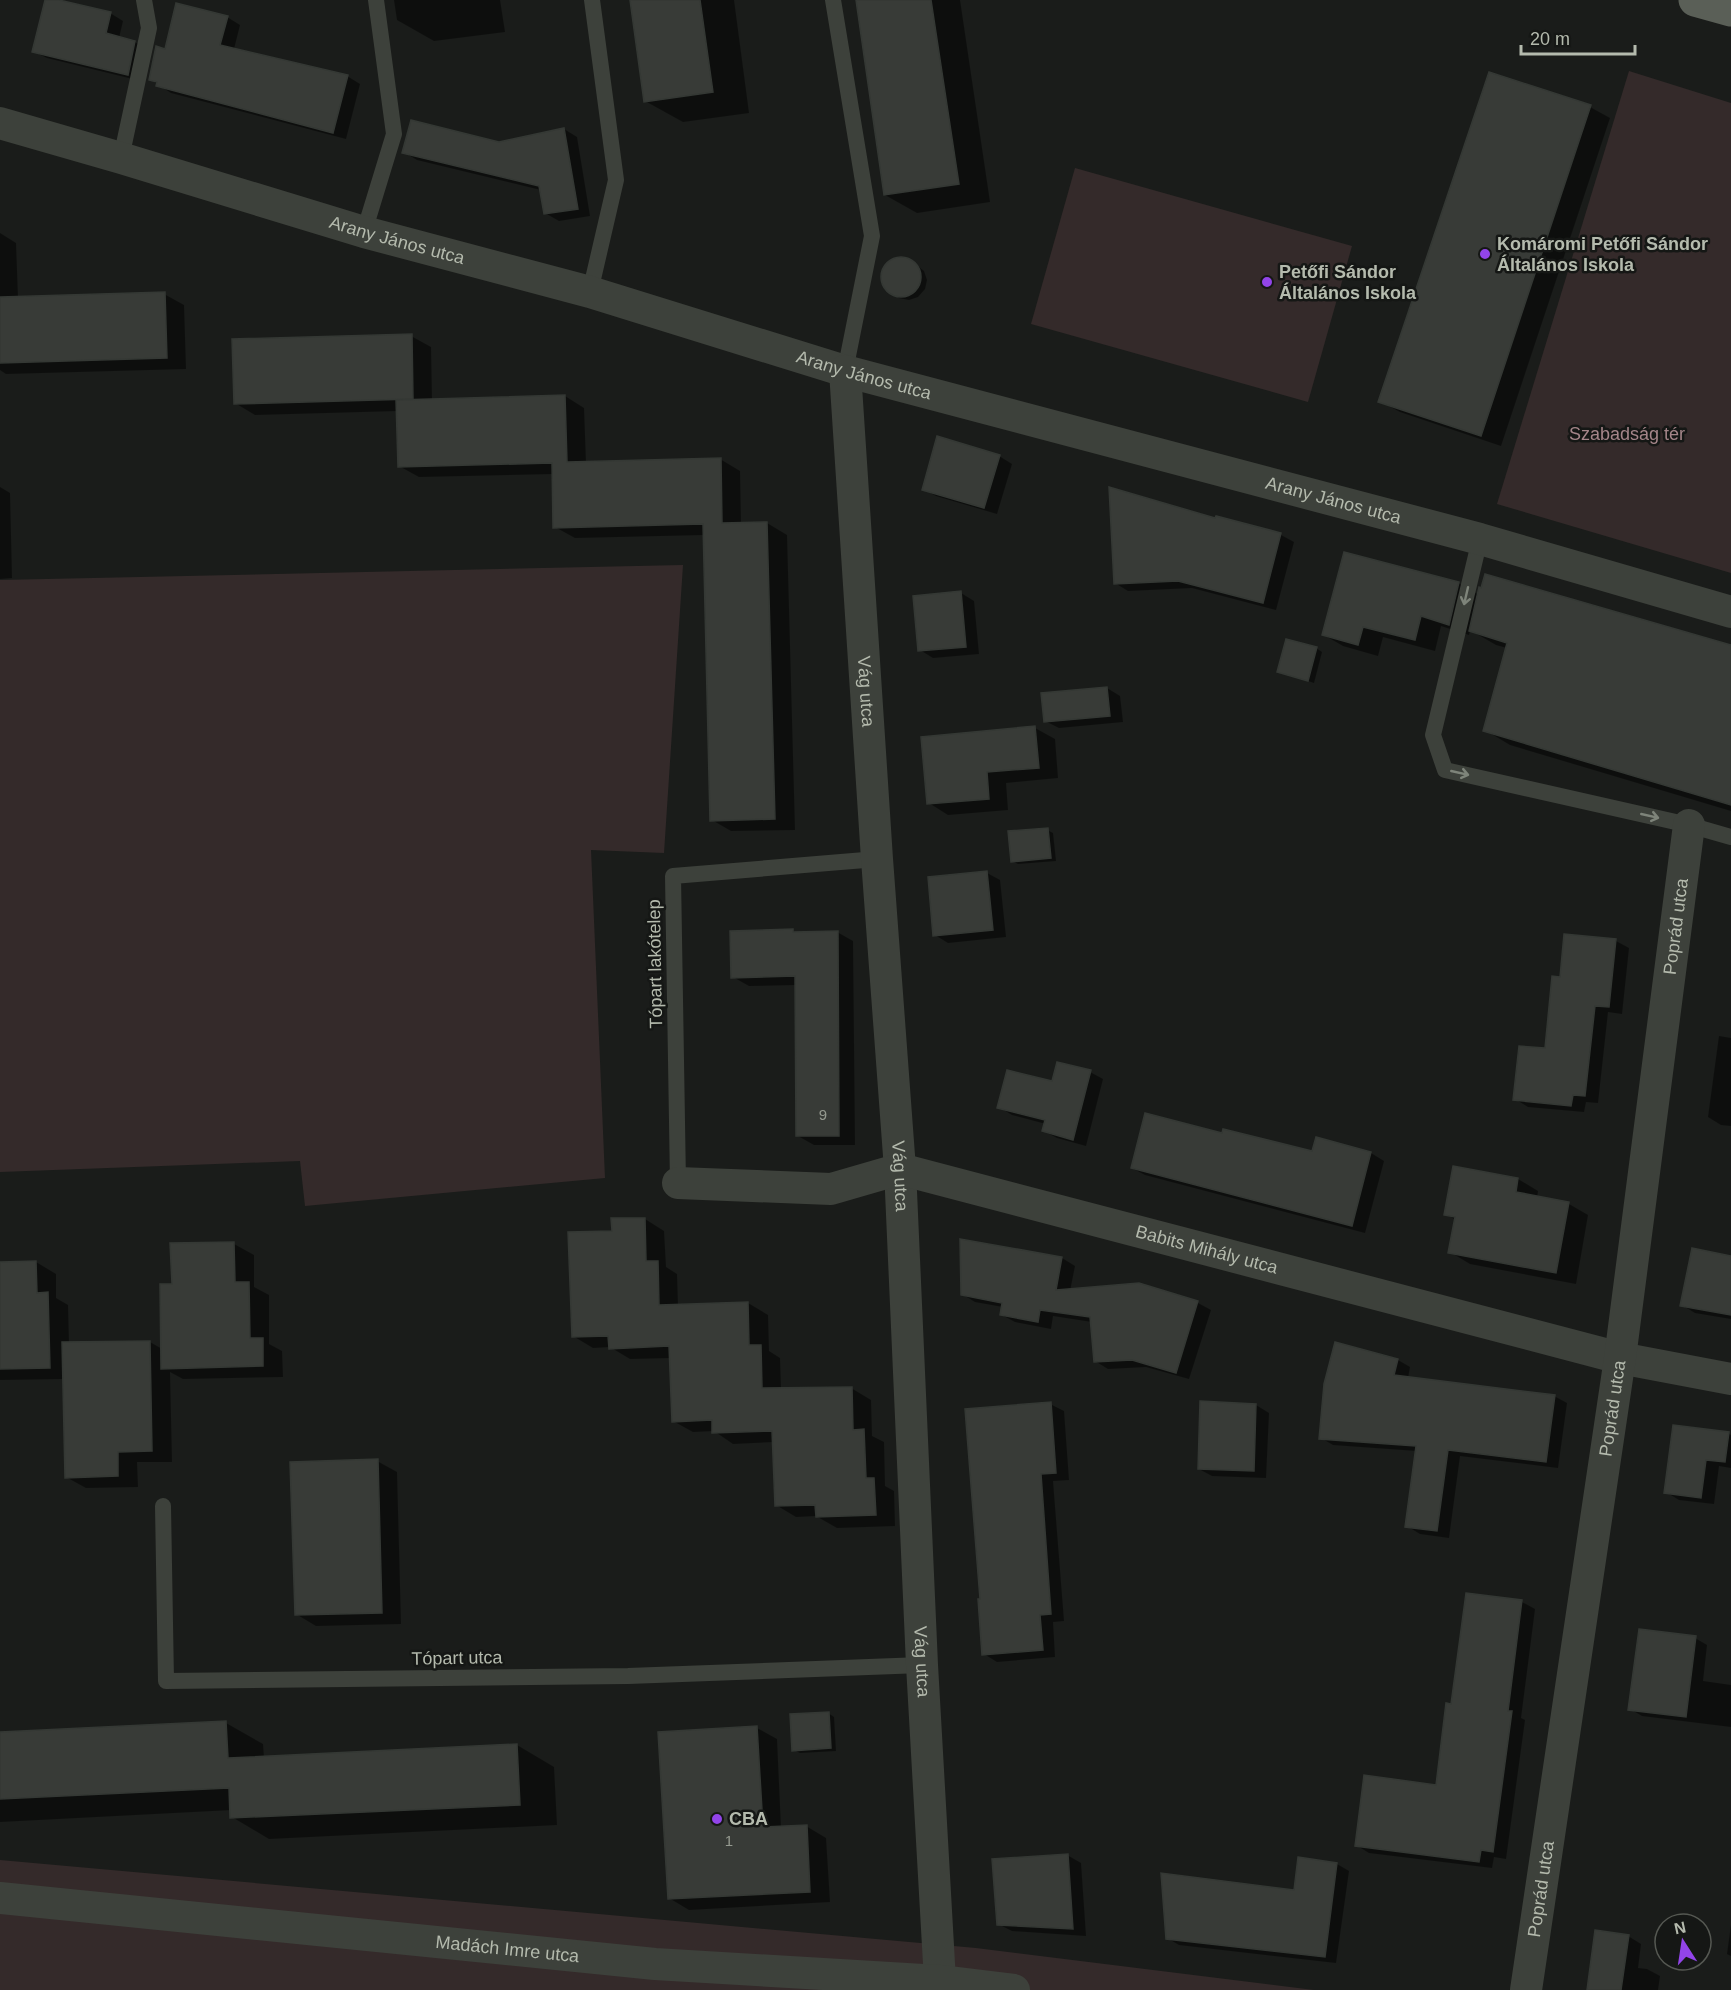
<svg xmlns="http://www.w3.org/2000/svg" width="1731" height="1990" viewBox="0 0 1731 1990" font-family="Helvetica,sans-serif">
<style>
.green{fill:#342a2a}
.shadow{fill:#0007}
.building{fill:#383b37;stroke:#343834;stroke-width:1.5}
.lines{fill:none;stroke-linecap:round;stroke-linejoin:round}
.service{stroke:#3d413b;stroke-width:16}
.minor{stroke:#3d413b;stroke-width:32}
.primary{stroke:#5a5f57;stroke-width:33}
.oneway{stroke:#7e847a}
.poi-dot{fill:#9244e9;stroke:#151715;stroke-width:2}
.labels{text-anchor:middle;stroke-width:5;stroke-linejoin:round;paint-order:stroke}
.number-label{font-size:15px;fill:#959a90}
.street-label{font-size:18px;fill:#b4baad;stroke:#151715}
.poi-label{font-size:18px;font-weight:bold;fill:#b4baad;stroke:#151715;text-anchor:start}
.park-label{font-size:18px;fill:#a48589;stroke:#151715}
</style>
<rect width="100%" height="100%" fill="#1a1c1a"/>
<g class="green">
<polygon points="1629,71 1731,103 1731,573 1497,504"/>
<polygon points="1075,168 1352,246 1308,402 1031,324"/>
<polygon points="683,565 664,853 591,850 605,1178 305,1206 300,1161 0,1172 0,580"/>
<polygon points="0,1860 976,1948 1314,1990 0,1990"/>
</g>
<g class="shadow">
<polygon points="46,0 110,13 123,21 119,38 135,42 148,50 141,81 47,58 33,51"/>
<polygon points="394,0 500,0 505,32 434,41 397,20"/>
<polygon points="632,0 734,0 749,113 683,122 645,101"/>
<polygon points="857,0 960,0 990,202 917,213 885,195"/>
<polygon points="227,17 240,25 234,49 347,76 360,84 346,139 171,93 150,79 166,51"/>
<polygon points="1490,74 1590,107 1610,118 1501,446 1400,412 1380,401"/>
<polygon points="564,129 577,137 590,216 559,221 545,213 541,190 417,160 404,152 499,143"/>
<polygon points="0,233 16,243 18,298 164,294 184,305 186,369 6,374 0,370"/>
<polygon points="900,258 910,260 924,271 927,280 925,289 918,297 909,300 899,298 885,287 882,278 884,268 891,262"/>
<polygon points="411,336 431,347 432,400 565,396 584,408 586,463 720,459 740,471 741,524 767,523 787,535 795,830 731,831 712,820 704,535 575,538 555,527 554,474 419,477 399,466 398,411 255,415 235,403"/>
<polygon points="999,456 1012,464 997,514 936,496 923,489"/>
<polygon points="0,487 10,493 12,578 0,579"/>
<polygon points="1217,518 1281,535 1294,542 1276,610 1192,588 1128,591 1115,583 1216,520"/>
<polygon points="1458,583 1479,595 1731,647 1731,811 1510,745 1485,730 1507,648 1496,645 1470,630 1469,635 1441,626 1435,651 1383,637 1378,656 1343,646 1324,635"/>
<polygon points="961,593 974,601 979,654 933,658 920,650"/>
<polygon points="1316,648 1322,652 1314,683 1279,671"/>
<polygon points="1107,688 1120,696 1123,722 1059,728 1045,721"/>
<polygon points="1035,728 1055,739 1058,778 1006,783 1008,810 948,815 929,803"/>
<polygon points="1047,830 1053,833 1056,861 1018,864 1012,861"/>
<polygon points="987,873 1000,880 1006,937 948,943 935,935"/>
<polygon points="793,931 797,933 837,932 853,941 855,1145 814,1145 798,1136 796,985 749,986 733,977"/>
<polygon points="1565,935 1616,941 1629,948 1622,1014 1608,1012 1598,1103 1586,1102 1584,1112 1528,1107 1515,1099 1546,1050 1561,978"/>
<polygon points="1719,1036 1731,1038 1731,1126 1721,1125 1708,1117"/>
<polygon points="1090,1072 1103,1079 1086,1146 1057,1138 1044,1131 1046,1124 1012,1115 999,1107 1053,1083"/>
<polygon points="1223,1134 1313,1153 1371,1153 1384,1161 1365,1233 1145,1175 1132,1168"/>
<polygon points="1455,1168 1518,1179 1538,1191 1537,1198 1569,1204 1588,1215 1576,1284 1470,1264 1450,1252 1456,1220 1446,1214"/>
<polygon points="645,1219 664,1231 666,1267 677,1274 678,1306 748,1303 768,1315 769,1351 780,1358 781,1389 851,1388 871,1400 872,1436 884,1442 885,1486 894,1491 895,1526 837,1528 816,1516 796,1517 776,1505 774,1442 733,1444 714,1431 693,1432 673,1421 671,1358 630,1359 610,1347 593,1348 573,1336 613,1232"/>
<polygon points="962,1241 1062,1258 1075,1266 1070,1291 1139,1285 1198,1303 1211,1310 1189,1379 1146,1367 1108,1369 1095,1361 1092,1322 1053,1316 1051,1329 1015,1322 1002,1315 1003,1307 975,1302 962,1294"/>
<polygon points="234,1244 254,1255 254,1287 269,1295 269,1344 282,1351 283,1377 183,1379 170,1372 172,1462 137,1462 138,1487 86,1488 66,1477 64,1379 0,1380 0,1263 36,1262 56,1274 56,1298 68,1305 69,1344 150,1342 162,1349 173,1286"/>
<polygon points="1731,1258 1731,1319 1695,1313 1682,1305"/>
<polygon points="1336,1343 1398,1360 1410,1367 1408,1378 1554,1396 1567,1403 1558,1468 1460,1456 1449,1538 1420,1534 1407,1526 1417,1451 1333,1445 1321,1438"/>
<polygon points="1050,1404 1064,1411 1069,1480 1053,1481 1064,1621 1053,1622 1055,1657 997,1662 984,1654"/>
<polygon points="1256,1405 1269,1413 1266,1478 1212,1476 1199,1469"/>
<polygon points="1729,1434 1731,1435 1731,1468 1719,1466 1714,1504 1679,1500 1666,1492"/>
<polygon points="377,1461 397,1472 401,1624 316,1626 296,1614"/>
<polygon points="1467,1594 1522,1602 1535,1609 1521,1718 1525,1720 1506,1859 1494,1857 1492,1868 1369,1853 1356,1845 1437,1787 1453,1705"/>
<polygon points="1695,1638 1707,1645 1703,1681 1731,1685 1731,1727 1642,1716 1630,1709"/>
<polygon points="828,1713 834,1717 836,1751 800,1753 794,1750"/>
<polygon points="226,1723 263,1744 264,1758 517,1745 554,1767 557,1825 269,1839 232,1817 232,1810 0,1822 0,1734"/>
<polygon points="757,1728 777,1739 781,1828 806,1826 826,1838 830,1902 689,1910 669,1898"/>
<polygon points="1067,1855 1081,1863 1086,1936 1012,1931 998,1924"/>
<polygon points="1337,1864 1349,1871 1336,1963 1179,1945 1167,1938 1295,1892"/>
<polygon points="1731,1925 1731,1956 1727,1954"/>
<polygon points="1628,1936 1641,1944 1638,1968 1647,1969 1660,1976 1658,1990 1593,1990"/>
</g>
<g class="building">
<polygon points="45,0 59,0 111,12 106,33 135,41 128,75 32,52"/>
<polygon points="630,0 700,0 713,92 644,102"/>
<polygon points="856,0 931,0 959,184 884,195"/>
<polygon points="176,3 228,16 220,45 348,75 333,133 156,86 157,82 149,80 156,46 165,49"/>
<polygon points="1489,72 1591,105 1481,436 1378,402"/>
<polygon points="411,120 499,142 564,128 578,209 544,214 539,186 402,153"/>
<circle cx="901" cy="277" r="20"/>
<polygon points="165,292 167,358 0,363 0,297"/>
<polygon points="412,334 413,399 234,404 232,339"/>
<polygon points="565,395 567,462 721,458 722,523 767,522 775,819 710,821 703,524 553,528 552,463 398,467 396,400"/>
<polygon points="937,436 1000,455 984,508 922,490"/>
<polygon points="1109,487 1215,518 1216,516 1281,533 1263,603 1178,581 1114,584"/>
<polygon points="1344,552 1459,582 1449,625 1421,616 1415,640 1363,627 1358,645 1322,635"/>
<polygon points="1485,574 1731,645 1731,805 1483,731 1507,643 1469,631 1479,587 1481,588"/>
<polygon points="961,591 966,647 918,651 913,596"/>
<polygon points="1286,639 1317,647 1308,681 1277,672"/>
<polygon points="1107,687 1110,716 1044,722 1041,693"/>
<polygon points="1035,726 1039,768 987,772 989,799 927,804 921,737"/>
<polygon points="1048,828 1051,858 1011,862 1008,831"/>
<polygon points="987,871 993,930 933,936 928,877"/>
<polygon points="793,929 793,932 838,931 839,1136 796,1136 795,976 731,978 730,931"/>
<polygon points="1564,934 1616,939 1609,1007 1595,1006 1585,1096 1573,1095 1571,1106 1513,1100 1519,1046 1545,1048 1552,976 1560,977"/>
<polygon points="1057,1062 1091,1070 1073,1140 1042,1131 1045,1120 997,1108 1007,1070 1052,1081"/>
<polygon points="1145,1113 1222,1133 1223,1129 1312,1151 1316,1137 1371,1152 1352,1226 1131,1168"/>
<polygon points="1453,1166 1518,1178 1516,1192 1569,1202 1556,1273 1448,1253 1455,1217 1444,1215"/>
<polygon points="611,1218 645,1218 646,1261 658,1261 659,1305 748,1302 749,1345 761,1345 762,1388 852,1387 853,1430 864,1429 866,1478 874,1478 876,1515 816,1517 815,1505 775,1506 772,1431 712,1433 712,1420 672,1422 669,1346 609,1349 608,1336 572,1337 568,1232 612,1231"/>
<polygon points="960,1239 1062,1257 1056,1290 1139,1283 1198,1301 1176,1373 1132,1360 1094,1362 1090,1317 1040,1310 1038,1322 1000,1315 1002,1303 961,1295"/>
<polygon points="234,1242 235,1282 249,1282 250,1338 263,1338 263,1366 161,1369 160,1284 172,1284 170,1243"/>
<polygon points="1692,1248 1731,1256 1731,1315 1680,1306"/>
<polygon points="36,1261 37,1293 48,1292 50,1368 0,1369 0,1262"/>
<polygon points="150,1341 152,1451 118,1452 118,1476 65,1478 62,1342"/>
<polygon points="1335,1342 1398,1359 1394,1375 1555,1395 1546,1462 1448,1450 1437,1531 1405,1527 1416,1446 1319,1439 1324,1384"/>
<polygon points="1200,1401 1256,1404 1254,1471 1198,1469"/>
<polygon points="1051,1402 1056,1473 1041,1474 1051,1614 1040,1615 1043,1650 982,1655 978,1599 980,1599 965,1409"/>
<polygon points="1673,1425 1729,1432 1725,1462 1706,1460 1701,1498 1664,1493"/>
<polygon points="378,1459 382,1613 295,1615 290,1462"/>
<polygon points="1466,1593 1522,1600 1508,1711 1512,1711 1493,1852 1481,1850 1479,1862 1355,1846 1364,1775 1436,1785 1446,1703 1451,1704"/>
<polygon points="1639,1629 1696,1636 1686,1717 1628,1710"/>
<polygon points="829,1712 831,1748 792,1751 790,1714"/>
<polygon points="226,1721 228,1758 517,1744 520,1805 230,1818 229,1788 0,1799 0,1732"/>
<polygon points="757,1726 763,1827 807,1825 810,1892 668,1899 658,1732"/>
<polygon points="1068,1854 1073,1929 997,1925 992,1859"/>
<polygon points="1298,1857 1337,1863 1325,1957 1166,1939 1161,1873 1294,1890"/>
<polygon points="1595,1930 1629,1935 1621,1990 1587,1990"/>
</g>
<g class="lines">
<g class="service">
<polyline points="833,0 872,236 845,371"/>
<polyline points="121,158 149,28 144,0"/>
<polyline points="364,232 394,134 376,0"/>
<polyline points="590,292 616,180 592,0"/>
<polyline points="1480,539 1433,735 1445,770 1689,825 1731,837"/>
<polyline points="678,1183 673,876 877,859"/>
<polyline points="163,1506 166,1681 628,1676 922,1665"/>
</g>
<g class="minor">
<path id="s1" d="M0,123L121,158L364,232L590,292L845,371L1480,539L1731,612"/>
<path id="s2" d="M845,371L877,859L900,1169L922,1665L940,1981"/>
<path id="s3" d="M678,1183L831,1189L900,1169L1620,1358L1731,1379"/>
<path id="s4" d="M0,1898L655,1964L940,1981L1014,1990"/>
<path id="s5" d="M1526,1990L1620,1358L1689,825"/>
</g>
<polyline class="primary" points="1695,0 1731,10"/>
</g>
<defs><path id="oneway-shaft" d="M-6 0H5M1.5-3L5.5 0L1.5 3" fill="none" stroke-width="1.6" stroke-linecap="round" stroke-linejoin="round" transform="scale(1.5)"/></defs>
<g class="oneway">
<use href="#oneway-shaft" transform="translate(1466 596) rotate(103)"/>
<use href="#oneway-shaft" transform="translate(1460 773) rotate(13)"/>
<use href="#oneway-shaft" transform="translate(1650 816) rotate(13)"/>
</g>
<g class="poi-dot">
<circle cx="1485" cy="254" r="6"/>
<circle cx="1267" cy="282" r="6"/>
<circle cx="717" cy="1819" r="6"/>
</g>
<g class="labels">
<g class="number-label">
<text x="823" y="1120">9</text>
<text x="729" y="1846">1</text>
</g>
<g class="street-label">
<text dy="6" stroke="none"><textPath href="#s1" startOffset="414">Arany János utca</textPath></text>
<text dy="6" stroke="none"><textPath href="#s1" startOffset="900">Arany János utca</textPath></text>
<text dy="6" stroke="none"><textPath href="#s1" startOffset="1386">Arany János utca</textPath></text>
<text dy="6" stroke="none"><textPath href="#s2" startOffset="321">Vág utca</textPath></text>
<text dy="6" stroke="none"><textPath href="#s5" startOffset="1074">Poprád utca</textPath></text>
<text transform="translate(655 964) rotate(-91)" y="6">Tópart lakótelep</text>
<text dy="6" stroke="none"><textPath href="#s2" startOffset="807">Vág utca</textPath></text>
<text dy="6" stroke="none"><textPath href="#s3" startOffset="542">Babits Mihály utca</textPath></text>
<text dy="6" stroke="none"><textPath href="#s5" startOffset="588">Poprád utca</textPath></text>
<text transform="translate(457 1658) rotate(-1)" y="6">Tópart utca</text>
<text dy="6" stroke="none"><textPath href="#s2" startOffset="1293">Vág utca</textPath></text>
<text dy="6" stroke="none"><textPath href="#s5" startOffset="102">Poprád utca</textPath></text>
<text dy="6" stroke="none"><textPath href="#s4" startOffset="510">Madách Imre utca</textPath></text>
</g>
<g class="poi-label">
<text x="1497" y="250">Komáromi Petőfi Sándor<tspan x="1497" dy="21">Általános Iskola</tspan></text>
<text x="1279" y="278">Petőfi Sándor<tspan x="1279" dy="21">Általános Iskola</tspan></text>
<text x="729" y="1825">CBA</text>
</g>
<g class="park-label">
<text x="1627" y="440">Szabadság tér</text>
</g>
</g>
<g transform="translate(1683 1942) rotate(348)"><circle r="28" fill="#151715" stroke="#555852" stroke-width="1.5"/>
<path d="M0-4.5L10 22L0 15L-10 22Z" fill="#9244e9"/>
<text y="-9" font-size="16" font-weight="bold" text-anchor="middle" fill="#b4baad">N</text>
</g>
<path d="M1521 45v9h114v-9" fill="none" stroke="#b4baad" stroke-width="3"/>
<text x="1530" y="45" font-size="18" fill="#b4baad" stroke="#151715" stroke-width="4.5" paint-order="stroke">20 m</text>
</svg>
